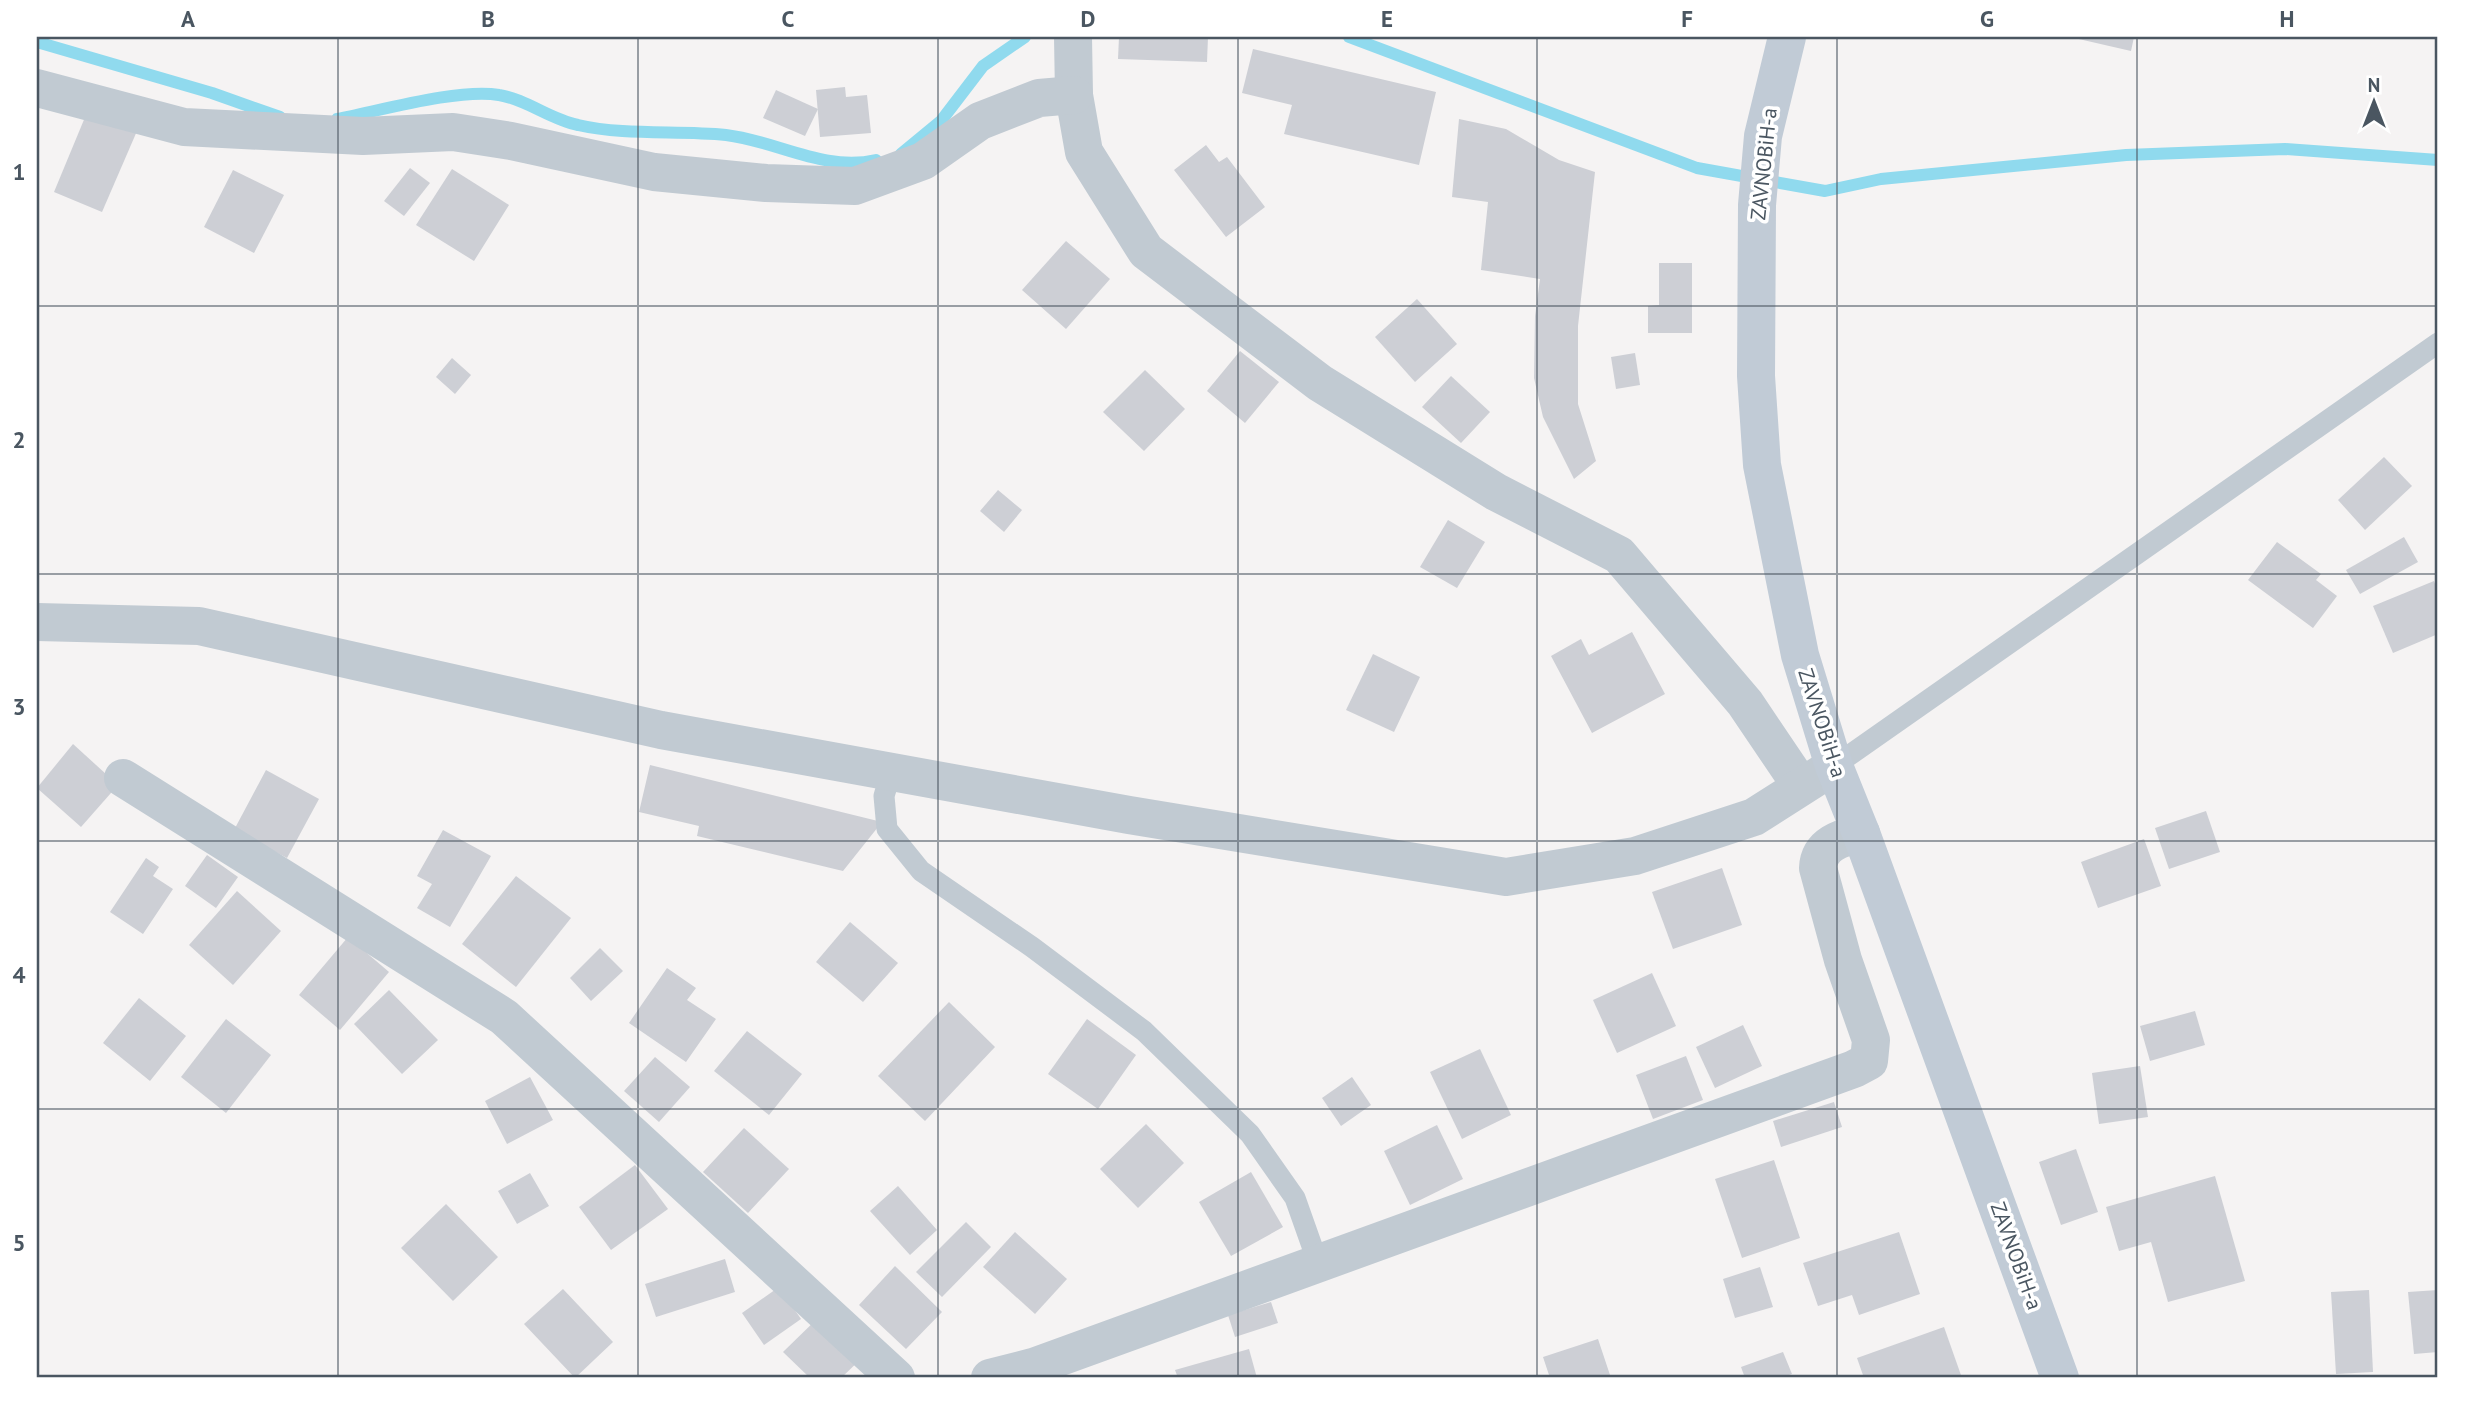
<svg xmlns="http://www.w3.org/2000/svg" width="2475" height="1415" viewBox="0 0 2475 1415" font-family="'PT Sans',sans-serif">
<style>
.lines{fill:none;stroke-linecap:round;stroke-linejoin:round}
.stream{stroke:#90daee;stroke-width:12}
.building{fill:#cdcfd5}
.lane{stroke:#c1cad2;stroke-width:21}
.street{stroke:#c1cad2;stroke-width:38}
.secondary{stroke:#c1cbd6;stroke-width:38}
.grid{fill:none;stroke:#4a5661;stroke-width:2;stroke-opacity:0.55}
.labels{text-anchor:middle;stroke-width:7;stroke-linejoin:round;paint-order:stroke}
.street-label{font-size:21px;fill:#4a5661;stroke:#fff}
.neatline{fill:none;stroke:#4a5661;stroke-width:2.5}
.grid-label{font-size:23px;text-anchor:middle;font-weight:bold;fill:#4a5661}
</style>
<rect width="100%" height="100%" fill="#f5f3f3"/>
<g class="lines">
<g class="stream">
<polyline points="1349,37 1697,168 1825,191 1881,179 2126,155 2285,149 2438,160"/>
<polyline points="37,42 212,93 280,117"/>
<path d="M337,119C379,111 459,88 499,95C526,99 551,120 578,125C626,136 677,130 726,135C777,141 824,172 876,160"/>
<polyline points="901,154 941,121 983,66 1025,37"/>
</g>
</g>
<g class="building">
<polygon points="1119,37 1208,37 1207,62 1118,59"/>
<polygon points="2070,37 2134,37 2131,51"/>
<polygon points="1253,49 1436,92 1419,165 1284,134 1292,105 1242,93"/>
<polygon points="845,87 846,97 867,95 871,133 820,137 816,90"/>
<polygon points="776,90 818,109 805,136 763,118"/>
<polygon points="88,110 137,131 102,212 54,192"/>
<polygon points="1459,119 1506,129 1559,160 1595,172 1578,326 1578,404 1596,461 1574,479 1543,417 1534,378 1535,316 1540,279 1481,270 1488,202 1452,197"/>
<polygon points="1206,145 1219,162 1227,157 1265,207 1226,237 1174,170"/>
<polygon points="410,168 430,183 404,216 384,201"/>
<polygon points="452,169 509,205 474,261 416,225"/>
<polygon points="233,170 284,195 254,253 204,227"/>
<polygon points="1066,241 1110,279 1066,329 1022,290"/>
<polygon points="1659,263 1692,263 1692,333 1648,333 1648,306 1659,305"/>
<polygon points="1417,299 1457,344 1415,382 1375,337"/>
<polygon points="1240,351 1279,382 1245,423 1207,391"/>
<polygon points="1635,353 1640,385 1616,389 1611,357"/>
<polygon points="452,358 471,375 455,394 436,377"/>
<polygon points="1145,370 1185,409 1144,451 1103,412"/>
<polygon points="1451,376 1490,412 1461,443 1422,407"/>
<polygon points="2384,457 2412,486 2365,530 2338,500"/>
<polygon points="998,490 1022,510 1004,532 980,511"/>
<polygon points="1448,520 1485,542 1457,588 1420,567"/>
<polygon points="2404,537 2418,562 2360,594 2346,570"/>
<polygon points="2277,542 2321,574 2316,580 2337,596 2313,628 2248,580"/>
<polygon points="2434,581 2438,592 2438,634 2393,653 2373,606"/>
<polygon points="1632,632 1665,694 1592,733 1551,656 1581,639 1589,655"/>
<polygon points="1373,654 1420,677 1394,732 1346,710"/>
<polygon points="73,744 118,785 81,827 37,788"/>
<polygon points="650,765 882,822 843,871 697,836 699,826 639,812"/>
<polygon points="266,770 319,799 287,858 234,830"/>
<polygon points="2206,811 2220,852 2169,869 2155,828"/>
<polygon points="443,830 491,856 450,927 417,908 432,884 417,876"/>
<polygon points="2144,839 2161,886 2098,908 2081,862"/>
<polygon points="207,855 238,877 216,908 185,886"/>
<polygon points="146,858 159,867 153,876 173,889 143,934 110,912"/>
<polygon points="1722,868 1742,925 1673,949 1652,892"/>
<polygon points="516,876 571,918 516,987 462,944"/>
<polygon points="237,891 281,931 233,985 189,945"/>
<polygon points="850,922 898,963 863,1002 816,962"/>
<polygon points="348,937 389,972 340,1030 299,995"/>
<polygon points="600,948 623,971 591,1001 570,978"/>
<polygon points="667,968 696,988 687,1000 716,1019 686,1062 629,1023"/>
<polygon points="1652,973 1676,1026 1617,1053 1593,1000"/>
<polygon points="389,990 438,1040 402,1074 354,1024"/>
<polygon points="139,998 186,1036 150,1081 103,1043"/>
<polygon points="949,1002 995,1047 925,1121 878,1076"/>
<polygon points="2195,1011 2205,1045 2150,1061 2140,1026"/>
<polygon points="226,1019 271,1055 226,1113 181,1077"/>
<polygon points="1087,1019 1136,1055 1098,1109 1048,1074"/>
<polygon points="1743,1025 1762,1066 1715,1088 1696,1047"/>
<polygon points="747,1031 802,1074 769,1115 714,1071"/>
<polygon points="1480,1049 1511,1115 1462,1139 1430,1072"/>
<polygon points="1686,1056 1703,1100 1653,1119 1636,1075"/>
<polygon points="655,1057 690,1087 659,1122 624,1091"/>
<polygon points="2140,1066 2148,1117 2099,1124 2092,1073"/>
<polygon points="530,1077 553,1120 507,1144 485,1101"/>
<polygon points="1352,1077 1371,1105 1341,1126 1322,1098"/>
<polygon points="1834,1102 1842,1127 1781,1147 1773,1121"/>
<polygon points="1146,1124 1184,1163 1138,1208 1100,1169"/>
<polygon points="1437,1125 1463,1179 1410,1205 1384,1151"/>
<polygon points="744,1128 789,1169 748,1213 703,1172"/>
<polygon points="2076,1149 2098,1212 2061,1225 2039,1162"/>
<polygon points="1774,1160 1800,1238 1742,1258 1715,1179"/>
<polygon points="635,1165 668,1209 611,1250 579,1207"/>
<polygon points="1251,1172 1283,1227 1231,1256 1199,1202"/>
<polygon points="530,1173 549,1206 517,1224 498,1191"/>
<polygon points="2215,1176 2245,1281 2168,1302 2151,1242 2119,1251 2106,1207"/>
<polygon points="898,1186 937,1230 910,1255 870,1211"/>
<polygon points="446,1204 498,1257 453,1301 401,1248"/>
<polygon points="966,1222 991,1247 942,1297 916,1272"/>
<polygon points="1015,1232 1067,1279 1035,1314 983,1267"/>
<polygon points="1899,1232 1920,1294 1859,1315 1852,1295 1818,1306 1803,1263"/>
<polygon points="725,1259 735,1292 656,1317 645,1284"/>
<polygon points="895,1266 942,1312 906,1349 859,1305"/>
<polygon points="1760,1267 1773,1307 1735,1318 1723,1279"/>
<polygon points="779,1287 801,1319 764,1345 742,1313"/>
<polygon points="563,1289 613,1342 575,1378 524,1324"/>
<polygon points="2369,1290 2373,1372 2336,1374 2331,1292"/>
<polygon points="2438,1290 2438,1352 2414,1354 2408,1292"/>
<polygon points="1271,1302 1278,1323 1235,1337 1228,1315"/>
<polygon points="822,1314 863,1357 841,1378 810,1378 783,1352"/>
<polygon points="1944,1327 1962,1378 1864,1378 1857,1358"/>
<polygon points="1598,1339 1611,1378 1550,1378 1543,1357"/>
<polygon points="1249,1349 1257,1378 1178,1378 1175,1370"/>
<polygon points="1783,1352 1792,1374 1780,1378 1745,1378 1741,1367"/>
</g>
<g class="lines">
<g class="lane">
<polyline points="1834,766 2438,343"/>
<polyline points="891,772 884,796 887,829 921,871 1032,947 1144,1031 1250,1134 1295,1198 1318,1263"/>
</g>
<g class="street">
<polyline points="1073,37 1074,95 1084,152 1146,251 1320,383 1496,492 1619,555 1745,703 1801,786"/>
<polyline points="37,88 184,127 363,136 453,132 511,141 654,172 766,183 855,186 923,161 980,121 1039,98 1074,95"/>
<polyline points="37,622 199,626 661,730 1129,815 1506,877 1635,856 1754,817 1834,766"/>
<polyline points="123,778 504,1017 896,1378"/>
<path d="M990,1378L1033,1367L1854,1069L1869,1061L1871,1040L1843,960L1818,868C1819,844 1841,838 1861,833"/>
</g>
<polyline class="secondary" points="1787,37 1763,136 1757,205 1756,376 1762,465 1800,655 1834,766 1861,833 2060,1378"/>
</g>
<path class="grid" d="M338,37V1378M638,37V1378M938,37V1378M1238,37V1378M1537,37V1378M1837,37V1378M2137,37V1378M37,306H2438M37,574H2438M37,841H2438M37,1109H2438"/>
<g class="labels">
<g class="street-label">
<text transform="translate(1764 164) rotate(-84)" y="7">ZAVNOBiH-a</text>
<text transform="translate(1822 723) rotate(72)" y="7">ZAVNOBiH-a</text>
<text transform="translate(2016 1256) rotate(70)" y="7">ZAVNOBiH-a</text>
</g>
</g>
<rect width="2475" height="1415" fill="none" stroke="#ffffff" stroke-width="77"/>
<g transform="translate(2374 102)" stroke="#ffffff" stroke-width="5" paint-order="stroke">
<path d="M0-5L12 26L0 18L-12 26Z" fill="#4a5661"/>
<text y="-10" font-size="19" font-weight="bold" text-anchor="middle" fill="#4a5661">N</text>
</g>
<rect x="38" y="38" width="2398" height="1338" class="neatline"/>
<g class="grid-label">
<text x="188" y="27">A</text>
<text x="488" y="27">B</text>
<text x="788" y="27">C</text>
<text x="1088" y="27">D</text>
<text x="1387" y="27">E</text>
<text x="1687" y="27">F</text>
<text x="1987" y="27">G</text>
<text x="2287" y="27">H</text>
<text x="19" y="180">1</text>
<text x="19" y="448">2</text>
<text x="19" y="715">3</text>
<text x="19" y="983">4</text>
<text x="19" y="1251">5</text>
</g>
</svg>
